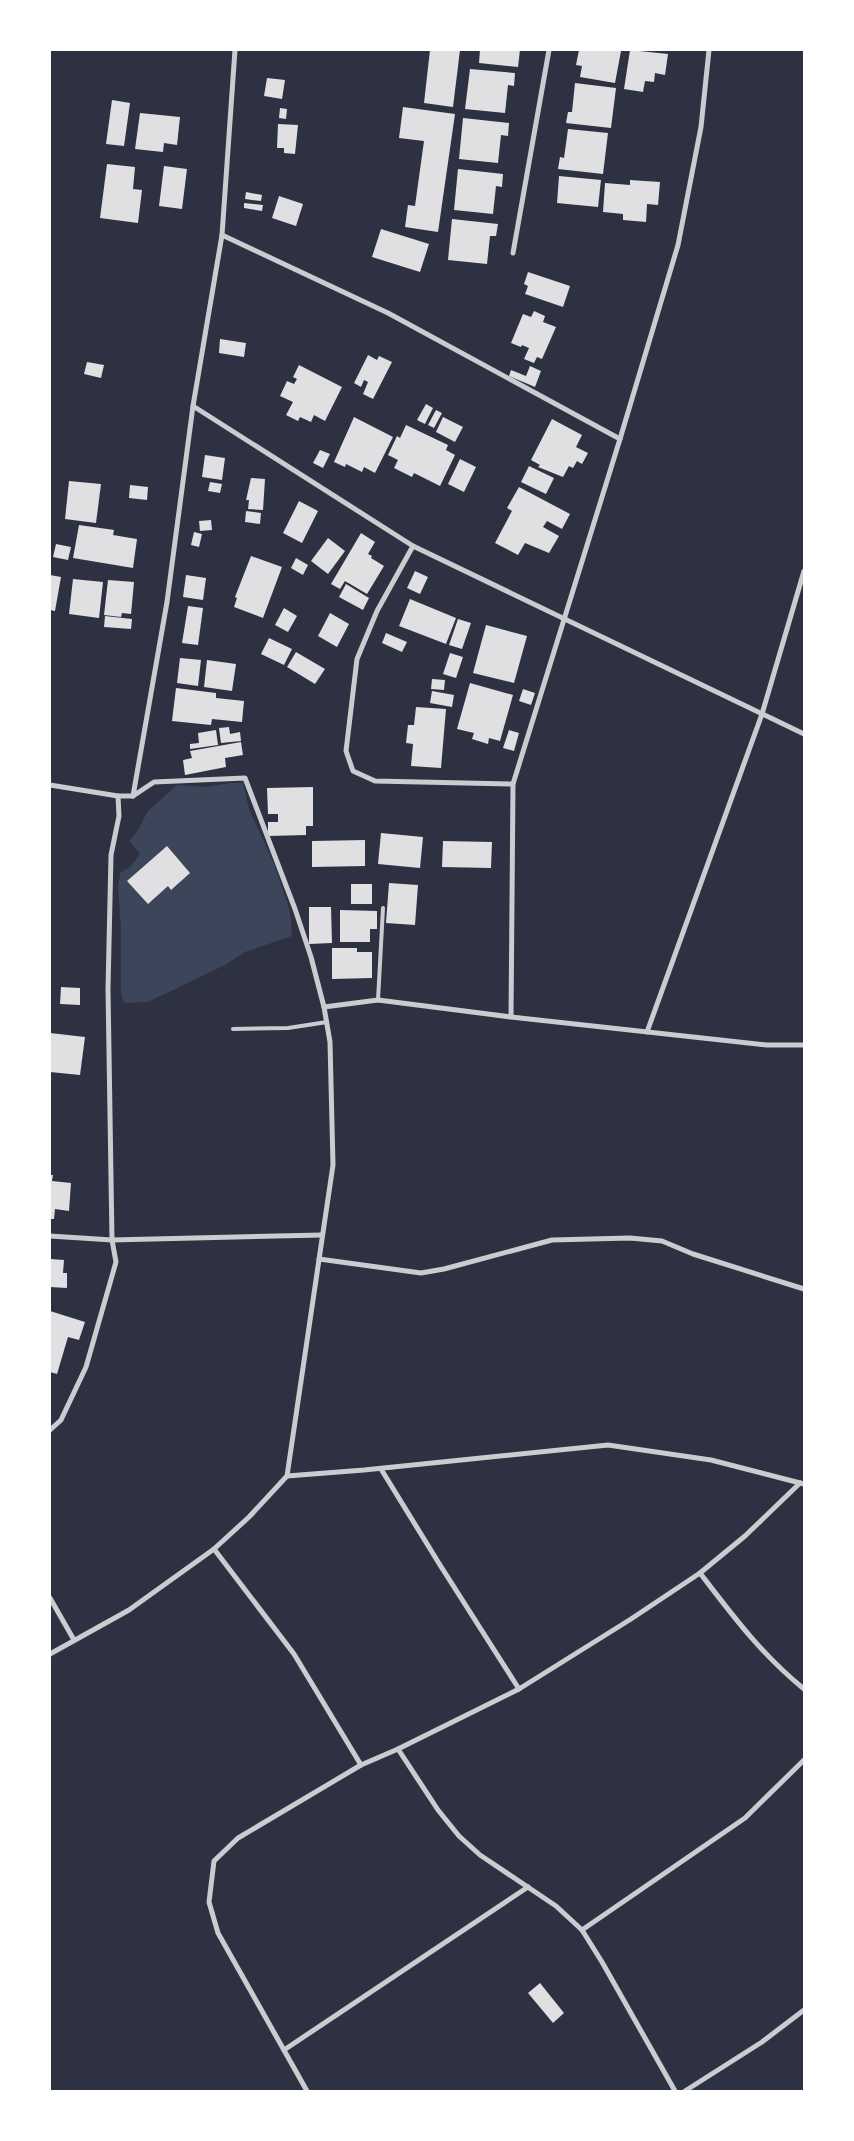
<svg xmlns="http://www.w3.org/2000/svg" width="854" height="2141" viewBox="0 0 854 2141" font-family="'Titillium Web',sans-serif">
<style>
.green{fill:#3c4559}
.building{fill:#e0e0e3}
.lines{fill:none;stroke-linecap:round;stroke-linejoin:round}
.service{stroke:#caccd0;stroke-width:4}
.minor{stroke:#caccd0;stroke-width:5}
</style>
<rect width="100%" height="100%" fill="#2d3142"/>
<polygon class="green" points="231,783 243,783 249,809 274,864 290,911 292,936 245,952 225,965 148,1002 124,1003 121,994 121,928 118,887 120,873 130,867 140,854 129,841 139,829 147,812 177,785 206,787"/>
<g class="building">
<polygon points="430,50 460,50 453,107 424,103"/>
<polygon points="480,50 520,50 518,67 479,63"/>
<polygon points="579,50 621,51 615,83 580,77 582,66 576,65"/>
<polygon points="630,50 668,54 665,75 655,73 654,82 645,81 643,92 624,89"/>
<polygon points="470,69 515,73 514,86 508,85 505,113 465,109"/>
<polygon points="267,78 285,80 282,99 264,96"/>
<polygon points="575,83 616,88 611,128 566,123 568,112 572,112"/>
<polygon points="112,100 130,103 124,146 106,144"/>
<polygon points="403,107 455,114 438,232 405,227 408,205 415,206 424,141 399,138"/>
<polygon points="280,108 287,109 286,119 279,118"/>
<polygon points="140,113 180,117 177,145 164,143 163,152 135,149"/>
<polygon points="463,118 509,123 508,136 501,135 498,163 459,159"/>
<polygon points="278,124 298,125 295,154 284,153 284,148 277,148"/>
<polygon points="568,129 608,133 603,174 558,169 560,157 564,158"/>
<polygon points="107,164 135,167 133,189 142,190 138,223 100,218"/>
<polygon points="164,166 187,169 182,209 159,206"/>
<polygon points="458,169 503,174 502,187 496,186 493,214 454,210"/>
<polygon points="559,176 601,180 598,207 557,203"/>
<polygon points="630,180 660,182 658,205 647,204 646,222 623,220 623,214 603,212 605,183 630,185"/>
<polygon points="246,192 262,195 261,201 245,199"/>
<polygon points="279,196 303,204 296,226 272,218"/>
<polygon points="244,203 263,205 262,211 244,208"/>
<polygon points="452,219 498,224 496,236 490,236 487,264 448,260"/>
<polygon points="381,229 429,244 420,272 372,257"/>
<polygon points="528,272 570,286 563,307 525,294 528,286 524,284"/>
<polygon points="534,311 545,316 543,322 556,327 542,359 537,357 534,363 524,359 529,348 522,345 521,347 511,343 523,314 531,317"/>
<polygon points="220,339 246,343 244,357 219,353"/>
<polygon points="368,355 377,360 379,356 392,362 373,399 363,394 368,382 364,380 361,387 354,383"/>
<polygon points="87,362 104,365 101,378 84,374"/>
<polygon points="299,365 342,387 325,421 314,415 311,422 300,417 298,421 286,415 293,402 280,396 287,381 294,384 297,379 293,377"/>
<polygon points="530,366 541,371 535,387 509,376 511,370 526,376"/>
<polygon points="426,404 433,408 425,424 417,420"/>
<polygon points="436,410 442,413 434,428 428,425"/>
<polygon points="354,417 393,437 375,473 364,467 362,472 346,464 345,467 334,462"/>
<polygon points="443,417 463,427 455,442 436,432"/>
<polygon points="552,419 582,435 576,447 588,453 582,464 577,461 573,468 569,466 563,477 538,467 540,465 531,460"/>
<polygon points="406,425 448,445 446,450 455,455 440,486 414,473 412,477 394,468 398,460 388,455 397,436 400,438"/>
<polygon points="320,450 330,454 323,468 313,463"/>
<polygon points="205,455 225,458 222,480 202,477"/>
<polygon points="460,459 476,467 464,492 448,484"/>
<polygon points="529,466 554,478 546,494 521,482"/>
<polygon points="251,478 265,479 263,510 248,509 249,500 246,500"/>
<polygon points="69,481 101,484 96,523 65,519"/>
<polygon points="210,482 222,484 220,493 208,491"/>
<polygon points="130,485 148,487 147,500 129,498"/>
<polygon points="519,487 570,514 562,529 547,521 543,527 559,536 549,553 525,543 518,555 495,543 512,511 507,508"/>
<polygon points="299,501 318,511 302,543 283,533"/>
<polygon points="246,511 261,513 260,524 245,522"/>
<polygon points="211,520 212,530 200,531 199,521"/>
<polygon points="79,525 114,530 113,535 137,539 133,568 73,558"/>
<polygon points="194,532 202,534 199,547 191,545"/>
<polygon points="361,533 375,542 368,554 372,556 371,558 384,566 367,594 345,581 340,589 331,584"/>
<polygon points="328,538 345,551 328,574 311,561"/>
<polygon points="56,544 71,547 68,560 53,557"/>
<polygon points="251,556 282,567 263,618 234,607 237,598 235,597"/>
<polygon points="296,558 308,565 303,575 291,568"/>
<polygon points="415,571 428,577 420,594 407,588"/>
<polygon points="50,575 61,577 55,611 50,610"/>
<polygon points="186,575 206,578 203,600 183,597"/>
<polygon points="73,579 103,582 99,618 69,614"/>
<polygon points="108,580 134,582 131,614 122,613 121,617 104,615"/>
<polygon points="346,584 369,598 363,610 339,597"/>
<polygon points="410,599 456,618 446,644 399,626"/>
<polygon points="188,606 203,608 198,645 182,643"/>
<polygon points="284,608 297,616 288,632 275,625"/>
<polygon points="330,613 349,624 337,647 318,636"/>
<polygon points="105,616 132,619 131,629 104,627"/>
<polygon points="458,619 471,623 462,649 449,645"/>
<polygon points="486,625 527,636 514,683 473,673"/>
<polygon points="386,633 407,642 402,652 382,643"/>
<polygon points="269,638 292,649 284,665 261,654"/>
<polygon points="296,652 325,669 315,684 287,667"/>
<polygon points="450,653 463,657 456,678 443,674"/>
<polygon points="180,658 201,660 198,686 177,683"/>
<polygon points="207,660 236,664 232,691 204,687"/>
<polygon points="432,679 445,680 444,690 431,689"/>
<polygon points="470,683 513,695 500,741 489,738 488,744 472,739 474,733 457,729"/>
<polygon points="176,688 216,693 216,698 244,701 242,722 212,719 211,725 172,721"/>
<polygon points="523,689 535,693 531,705 519,701"/>
<polygon points="432,691 454,695 452,707 430,703"/>
<polygon points="416,707 446,709 441,768 411,766 413,744 406,743 408,725 414,725"/>
<polygon points="229,727 230,734 240,732 241,741 221,743 219,728"/>
<polygon points="216,730 218,745 190,749 190,744 199,743 198,733"/>
<polygon points="509,730 519,733 514,751 503,748"/>
<polygon points="241,742 243,755 225,758 226,767 185,775 183,760 192,758 190,751"/>
<polygon points="313,787 313,826 306,826 306,835 268,836 268,822 278,822 278,814 268,814 267,788"/>
<polygon points="381,833 423,837 420,868 378,864"/>
<polygon points="365,840 365,866 312,867 312,841"/>
<polygon points="443,841 492,842 491,868 442,867"/>
<polygon points="167,846 190,873 171,890 168,886 148,904 127,881"/>
<polygon points="389,883 418,885 415,925 386,923"/>
<rect x="351" y="884" width="21" height="20"/>
<polygon points="309,907 331,907 332,943 309,944"/>
<polygon points="340,910 377,911 377,929 370,929 370,942 340,942"/>
<polygon points="332,948 357,948 357,952 372,952 372,978 332,979"/>
<polygon points="61,987 80,988 80,1005 60,1004"/>
<polygon points="50,1033 85,1037 80,1075 50,1072"/>
<polygon points="50,1175 53,1175 52,1181 71,1183 69,1211 55,1209 54,1219 50,1219"/>
<polygon points="50,1259 64,1260 63,1273 67,1273 67,1288 50,1287"/>
<polygon points="50,1311 85,1322 79,1340 68,1337 57,1374 50,1372"/>
<polygon points="540,1983 564,2013 553,2023 528,1993"/>
</g>
<g class="lines">
<g class="service">
<polyline points="378,1000 383,908"/>
<polyline points="233,1029 288,1028 327,1022"/>
</g>
<g class="minor">
<polyline points="222,235 388,313 620,439"/>
<polyline points="513,253 549,50"/>
<polyline points="193,406 413,546 804,734"/>
<polyline points="413,546 377,611 357,659 346,751 353,771 375,781 513,784"/>
<polyline points="50,785 118,796 133,796"/>
<polyline points="324,1007 378,1000 511,1017 767,1045 804,1045"/>
<polyline points="511,1017 513,784 620,439 678,245 701,127 709,50"/>
<polyline points="647,1032 762,714 804,571"/>
<polyline points="50,1236 112,1240 322,1235"/>
<polyline points="319,1259 421,1273 444,1269 552,1240 630,1238 662,1241 693,1254 804,1289"/>
<polyline points="50,1430 61,1420 86,1367 116,1262 112,1240 108,989 111,855 119,816 118,796"/>
<polyline points="381,1469 440,1565 519,1689"/>
<polyline points="287,1476 364,1470 608,1445 711,1460 804,1484"/>
<polyline points="214,1549 294,1654 361,1765"/>
<path d="M700,1573C733,1616 761,1654 804,1689"/>
<polyline points="50,1598 74,1640"/>
<polyline points="50,1654 129,1610 214,1549 249,1517 287,1476 333,1165 330,1042 324,1007 311,957 295,909 245,778 154,782 133,796 167,602 193,406 222,235 235,50"/>
<polyline points="398,1749 438,1810 459,1836 480,1855 556,1906 582,1930 602,1962 675,2091"/>
<polyline points="582,1930 745,1818 804,1760"/>
<polyline points="284,2050 528,1887"/>
<polyline points="307,2091 218,1933 209,1902 214,1861 238,1838 361,1765 398,1749 519,1689 631,1619 700,1573 745,1536 800,1483"/>
<polyline points="685,2091 762,2042 804,2010"/>
</g>
</g>
<rect width="854" height="2141" fill="none" stroke="#ffffff" stroke-width="102"/>
</svg>
